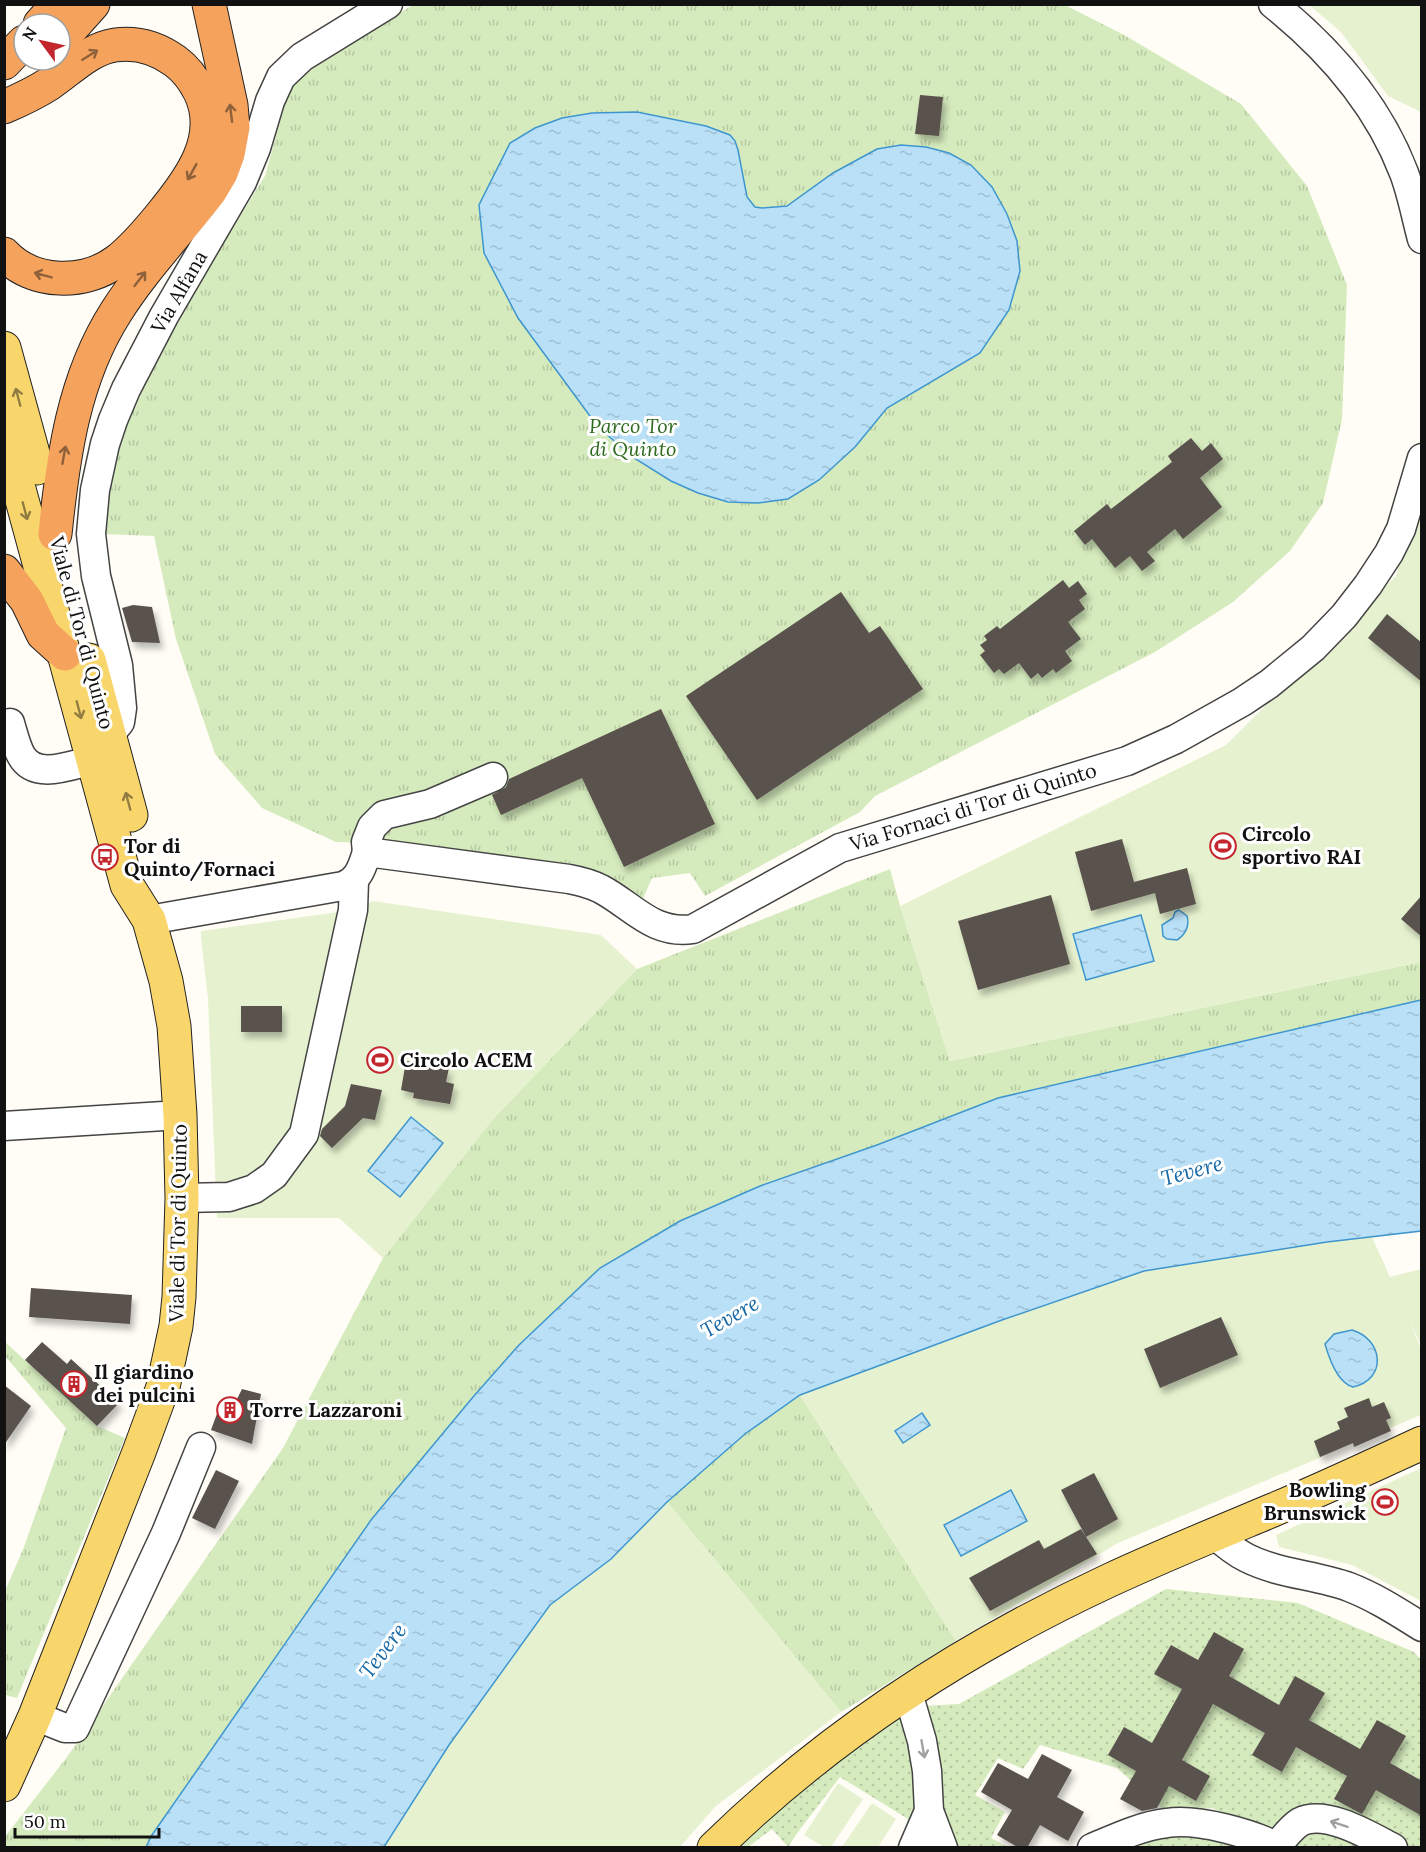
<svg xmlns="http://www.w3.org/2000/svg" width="1426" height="1852" viewBox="0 0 1426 1852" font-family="Lora,serif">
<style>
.grass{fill:url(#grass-tufts)}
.garden{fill:url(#garden-dots)}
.pitch{fill:#e6f2cf}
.water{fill:url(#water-ripples);stroke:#3f96cf;stroke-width:1.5}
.building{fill:#5a524d;filter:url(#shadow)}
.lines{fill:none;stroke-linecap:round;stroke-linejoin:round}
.minor-casing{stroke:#444;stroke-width:31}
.major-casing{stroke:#222;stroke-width:35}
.highway-casing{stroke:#222;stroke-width:35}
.minor{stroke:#fff;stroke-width:28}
.major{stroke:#f9d66b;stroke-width:33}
.highway{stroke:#f5a25d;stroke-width:33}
.oneway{stroke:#8e613b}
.oneway2{stroke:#917d42}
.oneway3{stroke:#a0a0a0}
.labels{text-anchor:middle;stroke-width:6;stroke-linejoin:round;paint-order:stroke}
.street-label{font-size:20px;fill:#111;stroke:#fff}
.park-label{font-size:20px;font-style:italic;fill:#2f6b1f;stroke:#fff}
.poi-label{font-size:20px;font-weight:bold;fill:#111;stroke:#fff;text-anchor:start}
.water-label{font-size:21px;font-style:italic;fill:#1768a6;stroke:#fff}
</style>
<defs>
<pattern id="grass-tufts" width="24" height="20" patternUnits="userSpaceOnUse" patternTransform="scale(1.5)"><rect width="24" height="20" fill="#d5ebbd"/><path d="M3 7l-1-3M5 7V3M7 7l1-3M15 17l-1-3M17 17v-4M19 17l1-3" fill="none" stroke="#b6c8a1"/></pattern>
<pattern id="garden-dots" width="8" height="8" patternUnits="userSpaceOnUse" patternTransform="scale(1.5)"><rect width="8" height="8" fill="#d5ebbd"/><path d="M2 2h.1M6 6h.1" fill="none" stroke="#b6c8a1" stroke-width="1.8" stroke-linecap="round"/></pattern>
<pattern id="water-ripples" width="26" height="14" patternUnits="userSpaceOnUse" patternTransform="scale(1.5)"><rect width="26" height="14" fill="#b9e0f7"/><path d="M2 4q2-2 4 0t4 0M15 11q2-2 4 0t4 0" fill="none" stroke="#9ebfd3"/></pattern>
<filter id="shadow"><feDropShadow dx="3.5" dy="6" stdDeviation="3" flood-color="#0004"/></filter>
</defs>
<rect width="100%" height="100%" fill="#fffdf5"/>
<g class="grass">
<polygon points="413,5 1065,5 1126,36 1241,104 1307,186 1347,285 1342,419 1323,503 1290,551 1233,602 1155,652 875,796 860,812 705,896 690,873 652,878 642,901 366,843 336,842 262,808 215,754 176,639 154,536 100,534 113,464 129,411 175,320 265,176 289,89 298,73"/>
<polygon points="890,869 900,906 950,1061 1421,962 1421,1000 998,1098 877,1145 760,1186 680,1221 618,1258 371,1520 147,1847 5,1847 4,1838 67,1757 283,1448 383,1258 492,1120 637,969"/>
<polygon points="4,1341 97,1426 125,1438 17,1698 5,1695 5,1591 24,1547 66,1428 5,1356"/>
<polygon points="800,1395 956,1641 841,1712 667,1502 745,1434"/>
</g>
<g class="garden">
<polygon points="1166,1589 1298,1603 1414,1652 1421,1660 1421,1847 1296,1847 1212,1808 1166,1812 1117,1768 1040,1745 1023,1769 998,1758 975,1795 1005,1812 991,1838 1008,1847 900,1847 908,1819 840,1777 798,1832 788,1847 772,1829 748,1847 738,1848 765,1814 903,1707 959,1704"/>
<polygon points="1162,1833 1210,1837 1232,1847 1133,1848 1140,1837"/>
</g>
<g class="pitch">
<polygon points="1309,5 1421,5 1421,112 1388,96 1341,32"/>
<polygon points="1421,486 1421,962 950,1061 900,906 1226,745 1396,576"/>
<polygon points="373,901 601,935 637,969 492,1120 383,1258 339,1218 217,1218 208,999 201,938 201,931 353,910"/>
<polygon points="1372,1237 1390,1277 1421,1269 1421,1345 1409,1320 1421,1349 1421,1415 1118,1543 956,1641 800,1395 1002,1320 1144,1271 1327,1242"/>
<polygon points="1421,1468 1421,1601 1352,1565 1279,1547 1276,1535"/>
<polygon points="667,1502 841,1712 716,1806 680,1847 384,1848 449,1745 550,1605 611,1559"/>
<polygon points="838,1783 863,1799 831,1847 824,1847 804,1835"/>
<polygon points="872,1803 896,1819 878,1847 842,1847"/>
</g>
<g class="water">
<polygon points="637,112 706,126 730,135 735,141 738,150 747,197 755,207 762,208 787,206 833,173 877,149 901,145 926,147 949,153 971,165 992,187 1007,214 1017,241 1020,271 1009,310 980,353 887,408 855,447 819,480 788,499 758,503 728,502 698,493 671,481 634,458 598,427 518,318 484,253 479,205 510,143 535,128 562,118 592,113"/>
<path d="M1179,910L1187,916C1190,926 1185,935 1177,940L1167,939L1163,936L1162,925L1173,918L1175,912Z"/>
<polygon points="1141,915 1154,961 1086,980 1073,934"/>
<polygon points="1421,1000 1421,1231 1327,1242 1144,1271 1002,1320 800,1395 745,1434 667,1502 611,1559 550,1605 449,1745 384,1847 146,1847 152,1835 371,1520 473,1397 519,1345 600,1268 680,1221 760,1186 877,1145 998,1098"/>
<polygon points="411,1117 443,1143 400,1197 368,1171"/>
<path d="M1352,1330C1383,1339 1388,1379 1353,1387C1338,1383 1329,1358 1325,1344L1334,1334Z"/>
<polygon points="922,1413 930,1425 903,1443 895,1431"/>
<polygon points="1011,1490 1027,1521 961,1556 944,1525"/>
</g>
<g class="building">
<polygon points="920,95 943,97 939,136 915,134"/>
<polygon points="1191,438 1202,451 1211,443 1223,459 1200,478 1222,507 1183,539 1175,529 1147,552 1155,561 1142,571 1130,556 1115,568 1092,539 1085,545 1074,531 1107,504 1111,509 1172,462 1168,456"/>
<polygon points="1063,580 1069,588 1078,581 1087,594 1079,600 1085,609 1068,622 1081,639 1065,651 1072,661 1056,673 1053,669 1042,678 1038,673 1031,679 1019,663 1004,674 999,669 994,673 980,655 985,651 980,645 987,640 984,636 997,626 1000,629"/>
<polygon points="841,592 869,633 880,626 923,689 757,800 686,696"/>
<polygon points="133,605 152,607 160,643 132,642 122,608"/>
<polygon points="1387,614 1422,643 1422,682 1368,638"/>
<polygon points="661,709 715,824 624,867 582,778 501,815 492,795 506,787 509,779"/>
<polygon points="1122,839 1134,882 1187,868 1196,904 1160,914 1155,893 1091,911 1075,852"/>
<polygon points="1051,895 1070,964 978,990 958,921"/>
<polygon points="1422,895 1422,937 1401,919"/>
<rect x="241" y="1006" width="41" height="26"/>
<polygon points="406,1061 449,1068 446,1082 454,1084 450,1104 413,1098 414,1093 401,1090"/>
<polygon points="351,1084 382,1090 375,1120 363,1118 332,1148 320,1136 322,1129 345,1106"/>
<polygon points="31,1288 132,1295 130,1324 29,1317"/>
<polygon points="1221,1317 1238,1355 1160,1388 1144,1349"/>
<polygon points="42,1342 67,1364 71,1359 119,1403 97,1426 25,1360"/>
<polygon points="4,1385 31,1406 4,1445"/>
<polygon points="242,1389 261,1394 252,1444 211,1430 222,1400 237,1399"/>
<polygon points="1369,1398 1372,1407 1384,1402 1391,1418 1386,1420 1391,1431 1354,1447 1353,1443 1320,1457 1314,1441 1340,1429 1337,1422 1348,1417 1344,1408"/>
<polygon points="216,1470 239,1481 215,1529 192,1518"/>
<polygon points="1094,1473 1118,1519 1086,1537 1061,1490"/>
<polygon points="1081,1529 1097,1554 990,1611 969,1578 1039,1540 1044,1549"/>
<polygon points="1214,1632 1244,1649 1229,1676 1279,1705 1295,1676 1325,1693 1309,1720 1360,1749 1377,1720 1406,1736 1390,1763 1422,1781 1422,1816 1376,1790 1362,1814 1358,1812 1334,1799 1347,1776 1296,1747 1282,1772 1252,1755 1265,1733 1213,1704 1182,1760 1210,1776 1196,1801 1169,1786 1157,1808 1142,1811 1120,1799 1136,1771 1108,1755 1124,1727 1152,1743 1182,1689 1154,1674 1171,1645 1198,1660"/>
<polygon points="1042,1754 1072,1770 1057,1797 1084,1812 1068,1841 1040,1825 1027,1848 1019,1848 997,1835 1012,1810 981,1792 998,1763 1028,1779"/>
</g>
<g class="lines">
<g class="minor-casing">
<g id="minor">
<path d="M1273,4C1329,49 1378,105 1404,173C1412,194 1416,217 1422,239"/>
<path d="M10,723C13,733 16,746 21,755C35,781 71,765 93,760"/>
<polyline points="110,734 120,722 122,708 118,665 96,576 91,534 95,490 105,444 113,420 126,389 164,316 242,182 256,148 270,101 281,77 302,57 388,4"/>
<polyline points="367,852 366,842 372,827 384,815 430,804 493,777"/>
<path d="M149,920L343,886C359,880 362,867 367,852L569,879C580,881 591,884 601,889C633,906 653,935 693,929L840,848L1127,761L1176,739L1242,702L1269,684L1313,648L1344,616L1368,585L1389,553L1401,529L1422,458"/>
<polyline points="4,1126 180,1115"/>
<polyline points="182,1198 229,1197 254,1189 274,1175 304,1134 353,910 354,881"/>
<path d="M1214,1534C1224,1543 1235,1552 1247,1558C1279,1574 1316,1575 1349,1587C1375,1597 1398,1612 1422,1627"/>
<polyline points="908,1693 922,1741 927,1771 929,1811 943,1848"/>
<polyline points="35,1716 65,1728 75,1728 166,1533 201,1447"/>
<path d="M1277,1846C1284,1837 1291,1828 1300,1822C1326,1809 1370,1836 1393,1848"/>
<polyline points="913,1848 929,1811"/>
<path d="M1092,1848C1116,1838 1141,1826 1167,1823C1198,1818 1253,1834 1280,1848"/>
</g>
</g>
<g class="major-casing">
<g id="major">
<polyline points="4,348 37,468"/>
<polyline points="4,434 127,885 149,920 166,981 174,1026 180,1115 182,1198 179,1297 176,1326 163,1387 139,1452 35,1716 4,1785"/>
<polyline points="89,660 131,815"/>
<path d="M714,1848C828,1736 966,1647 1110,1580C1164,1555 1218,1533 1273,1510C1323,1489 1372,1466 1422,1443"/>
</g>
</g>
<g class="highway-casing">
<g id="highway">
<polyline points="40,24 58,4"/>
<polyline points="60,41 93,4"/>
<polyline points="4,63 24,42"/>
<path d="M4,107C20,100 35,93 49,84C70,70 89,49 115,45C137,42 157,48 175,61C186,69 194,80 200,92C222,138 189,181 161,215C148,231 134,248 117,261C85,285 33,285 4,254"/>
<path d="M55,534C63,458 73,379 116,312C143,269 180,231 211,190L221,173L228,154L233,127L231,105L209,4"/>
<polyline points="4,571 27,601 43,634 65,654"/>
</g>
</g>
<use href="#minor" class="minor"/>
<use href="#major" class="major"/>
<use href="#highway" class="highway"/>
</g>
<defs><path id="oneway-shaft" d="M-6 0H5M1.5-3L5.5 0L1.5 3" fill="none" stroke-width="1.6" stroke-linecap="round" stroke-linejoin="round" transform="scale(1.5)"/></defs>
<g class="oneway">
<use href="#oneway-shaft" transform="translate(90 55) rotate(-32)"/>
<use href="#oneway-shaft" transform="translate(231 113) rotate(-97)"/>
<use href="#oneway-shaft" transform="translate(192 172) rotate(119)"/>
<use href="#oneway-shaft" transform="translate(43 275) rotate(-165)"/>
<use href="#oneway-shaft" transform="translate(140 279) rotate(-52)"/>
<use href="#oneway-shaft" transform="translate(64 455) rotate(-80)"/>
</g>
<g class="oneway2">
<use href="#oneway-shaft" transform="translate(18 397) rotate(-105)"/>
<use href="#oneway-shaft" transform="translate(25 511) rotate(75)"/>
<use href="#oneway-shaft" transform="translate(79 710) rotate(75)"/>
<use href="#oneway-shaft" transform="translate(128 801) rotate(-105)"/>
</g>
<g class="oneway3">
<use href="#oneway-shaft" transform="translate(923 1749) rotate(80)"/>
<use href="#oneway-shaft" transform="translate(1339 1824) rotate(-162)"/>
</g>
<defs>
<g id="stadium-ring" transform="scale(1.35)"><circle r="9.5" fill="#fff" stroke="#c4262e" stroke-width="1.5"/><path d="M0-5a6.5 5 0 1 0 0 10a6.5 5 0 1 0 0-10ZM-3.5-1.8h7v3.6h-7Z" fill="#c4262e"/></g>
<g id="bus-ring" transform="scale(1.35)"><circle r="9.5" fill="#fff" stroke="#c4262e" stroke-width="1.5"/><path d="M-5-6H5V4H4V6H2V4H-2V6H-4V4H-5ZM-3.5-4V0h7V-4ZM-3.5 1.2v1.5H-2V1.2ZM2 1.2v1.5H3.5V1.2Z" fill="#c4262e"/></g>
<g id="building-ring" transform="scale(1.35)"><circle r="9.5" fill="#fff" stroke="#c4262e" stroke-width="1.5"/><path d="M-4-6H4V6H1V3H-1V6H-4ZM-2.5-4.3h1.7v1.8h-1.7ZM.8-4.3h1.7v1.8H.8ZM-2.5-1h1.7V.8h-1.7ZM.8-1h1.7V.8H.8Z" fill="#c4262e"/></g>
</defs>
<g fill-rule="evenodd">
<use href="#stadium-ring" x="1223" y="846"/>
<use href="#bus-ring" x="105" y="857"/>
<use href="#stadium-ring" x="380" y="1060"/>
<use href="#building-ring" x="74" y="1384"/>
<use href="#building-ring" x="230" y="1410"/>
<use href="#stadium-ring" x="1385" y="1502"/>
</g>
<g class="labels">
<g class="street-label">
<text transform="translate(179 292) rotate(-60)" y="7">Via Alfana</text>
<text transform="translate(82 633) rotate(75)" y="7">Viale di Tor di Quinto</text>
<text transform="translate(973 807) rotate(-17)" y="7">Via Fornaci di Tor di Quinto</text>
<text transform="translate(178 1223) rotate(-89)" y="7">Viale di Tor di Quinto</text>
</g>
<g class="park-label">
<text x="633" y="433">Parco Tor<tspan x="633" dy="23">di Quinto</tspan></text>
</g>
<g class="poi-label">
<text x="1242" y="841">Circolo<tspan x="1242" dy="23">sportivo RAI</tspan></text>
<text x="124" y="853">Tor di<tspan x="124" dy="23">Quinto/Fornaci</tspan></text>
<text x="400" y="1067">Circolo ACEM</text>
<text x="94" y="1379">Il giardino<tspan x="94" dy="23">dei pulcini</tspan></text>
<text x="250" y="1417">Torre Lazzaroni</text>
<text x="1366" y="1497" text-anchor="end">Bowling<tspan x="1366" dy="23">Brunswick</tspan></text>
</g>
<g class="water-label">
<text transform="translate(1192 1171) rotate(-15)" y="7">Tevere</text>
<text transform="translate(730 1317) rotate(-30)" y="7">Tevere</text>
<text transform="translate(383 1651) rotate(-53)" y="7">Tevere</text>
</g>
</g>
<rect width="1426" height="1852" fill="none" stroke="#111111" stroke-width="12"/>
<g transform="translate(42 42) rotate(303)"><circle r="28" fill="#ffffff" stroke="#a0a0a0" stroke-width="1.5"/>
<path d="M0-4.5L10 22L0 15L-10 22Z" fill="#c4262e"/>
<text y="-9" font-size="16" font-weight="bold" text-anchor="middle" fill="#111111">N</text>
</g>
<path d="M15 1828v9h144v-9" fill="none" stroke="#111111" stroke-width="3"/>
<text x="24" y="1828" font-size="18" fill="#111111" stroke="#ffffff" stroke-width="4.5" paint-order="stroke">50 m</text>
</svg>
